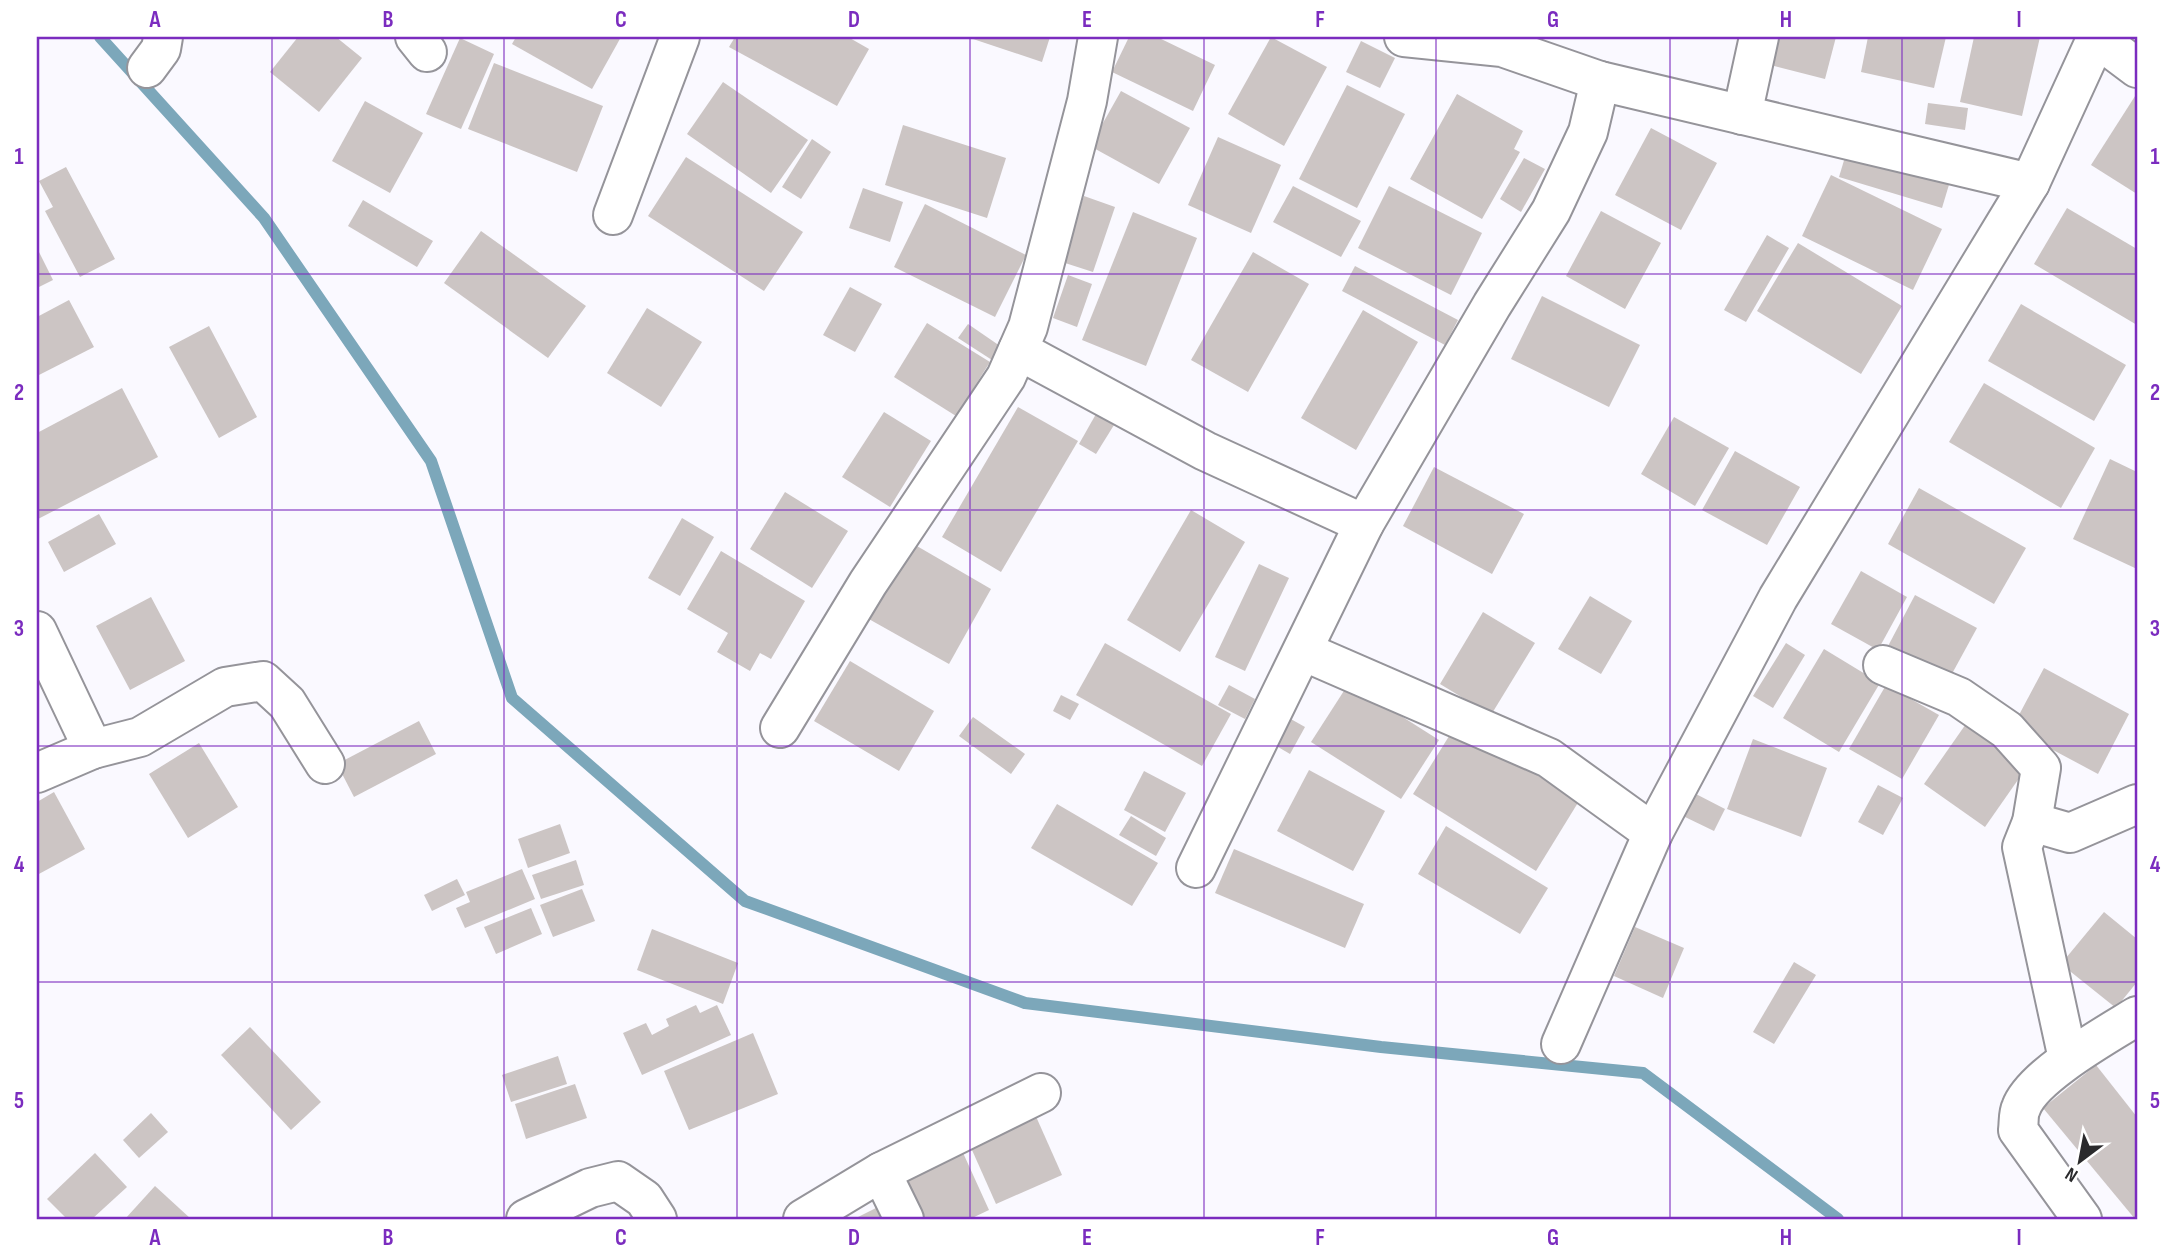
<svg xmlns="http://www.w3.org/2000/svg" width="2174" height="1256" viewBox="0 0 2174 1256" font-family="'Sofia Sans Condensed',sans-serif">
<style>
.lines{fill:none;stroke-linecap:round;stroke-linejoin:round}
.stream{stroke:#7ca7ba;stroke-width:12}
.building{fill:#ccc5c4}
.minor-casing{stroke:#95949a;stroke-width:42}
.minor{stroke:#fff;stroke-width:38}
.grid{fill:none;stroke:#7b2cbf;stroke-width:2;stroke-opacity:0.55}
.neatline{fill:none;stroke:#7b2cbf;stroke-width:2.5}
.grid-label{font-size:23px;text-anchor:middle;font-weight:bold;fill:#7b2cbf}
</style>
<rect width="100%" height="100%" fill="#faf9ff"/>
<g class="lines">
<polyline class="stream" points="100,37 264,218 431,461 512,698 745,901 1025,1003 1381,1047 1643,1073 1838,1219"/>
</g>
<g class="building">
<polygon points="298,37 336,37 362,58 319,112 270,72"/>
<polygon points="516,37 621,37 592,89 512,44"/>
<polygon points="735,37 848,37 869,49 837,106 729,47"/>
<polygon points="967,37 1050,37 1042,62"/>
<polygon points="1129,37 1157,37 1215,65 1193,111 1112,72"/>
<polygon points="1271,37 1327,67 1284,146 1228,114"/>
<polygon points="1765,37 1836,37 1825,79 1759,62"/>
<polygon points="1868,37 1946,37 1934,88 1861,72"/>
<polygon points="1974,37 2040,37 2022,116 1960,102"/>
<polygon points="460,38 494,54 461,129 426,114"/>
<polygon points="1361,41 1395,58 1380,88 1346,72"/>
<polygon points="494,63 603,106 577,172 468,129"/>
<polygon points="723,82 808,140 771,193 687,134"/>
<polygon points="1347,85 1405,114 1357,208 1299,179"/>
<polygon points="1121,91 1190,128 1159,184 1090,146"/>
<polygon points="2137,93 2137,194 2091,165"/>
<polygon points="1457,94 1523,131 1514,149 1520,152 1482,219 1410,179"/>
<polygon points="365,101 423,133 390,193 332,161"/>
<polygon points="1928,103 1968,108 1965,130 1925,124"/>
<polygon points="903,125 1006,158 987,218 885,185"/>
<polygon points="1651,128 1717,163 1681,230 1615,195"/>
<polygon points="1218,137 1281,165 1251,233 1188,205"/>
<polygon points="812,139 831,152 801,199 782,187"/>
<polygon points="1848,147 1951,178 1942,208 1839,177"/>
<polygon points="686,157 803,232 764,291 648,216"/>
<polygon points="1524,158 1545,169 1521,212 1500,199"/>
<polygon points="66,167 115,259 80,277 45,211 53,207 39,181"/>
<polygon points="1831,175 1942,229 1913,290 1802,236"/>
<polygon points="1293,186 1361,221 1341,257 1273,222"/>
<polygon points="1389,186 1482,233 1451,295 1358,248"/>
<polygon points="863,188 903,202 890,242 849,228"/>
<polygon points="1084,196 1115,207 1093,272 1062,262"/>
<polygon points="363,200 433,241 417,267 348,226"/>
<polygon points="925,204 1026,255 995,317 894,267"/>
<polygon points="2067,208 2137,249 2137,325 2034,264"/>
<polygon points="1601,211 1661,243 1625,309 1566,276"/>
<polygon points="1133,212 1197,238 1146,366 1082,340"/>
<polygon points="481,231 586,306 548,358 444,283"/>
<polygon points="1767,235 1789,248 1746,322 1724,310"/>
<polygon points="1798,243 1902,306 1861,374 1757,311"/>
<polygon points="37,248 53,280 37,288"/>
<polygon points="1253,252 1309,284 1248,392 1191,360"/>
<polygon points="1355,266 1458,320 1445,345 1342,291"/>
<polygon points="1068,275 1092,284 1077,327 1053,318"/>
<polygon points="850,287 882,304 855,352 823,335"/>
<polygon points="1542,296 1640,345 1609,407 1511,359"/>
<polygon points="69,300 94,347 37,376 37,317"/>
<polygon points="2021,304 2126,365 2094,421 1988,361"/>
<polygon points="647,308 702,342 661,407 607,373"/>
<polygon points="1363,310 1418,342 1356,450 1301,418"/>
<polygon points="927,323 990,362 956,416 894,377"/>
<polygon points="968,324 1000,346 992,360 958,338"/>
<polygon points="209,326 257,417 219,438 169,347"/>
<polygon points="1984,383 2095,448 2061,508 1949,442"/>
<polygon points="122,388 158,457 38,519 37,433"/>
<polygon points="1018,407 1078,441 1001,572 942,537"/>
<polygon points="884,412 931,441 890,507 842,477"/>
<polygon points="1096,414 1114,425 1096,454 1079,444"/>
<polygon points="1674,417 1729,448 1695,506 1641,474"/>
<polygon points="1735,451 1800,487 1767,545 1702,510"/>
<polygon points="2110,459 2137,472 2137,569 2073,539"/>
<polygon points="1434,467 1524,514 1492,574 1403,526"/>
<polygon points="1919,488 2026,548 1994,604 1888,544"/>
<polygon points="785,492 848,531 812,588 750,549"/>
<polygon points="1191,510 1245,542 1180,652 1127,620"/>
<polygon points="99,514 116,544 64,572 48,542"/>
<polygon points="682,518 714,537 680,596 648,578"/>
<polygon points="910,542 991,589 949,664 867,618"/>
<polygon points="721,551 805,601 771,659 760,653 750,671 717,652 728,633 687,609"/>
<polygon points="1259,564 1289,578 1245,671 1215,657"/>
<polygon points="1861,571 1907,597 1878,650 1831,624"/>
<polygon points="1915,595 1977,628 1948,681 1887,648"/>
<polygon points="1590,596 1632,621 1601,674 1558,649"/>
<polygon points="151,597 185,661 130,690 96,626"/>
<polygon points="1483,612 1535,643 1491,715 1440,684"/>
<polygon points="1105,643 1231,714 1202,766 1076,695"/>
<polygon points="1786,643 1805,655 1773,708 1753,696"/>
<polygon points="1824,649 1880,683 1839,752 1783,718"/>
<polygon points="850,661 934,711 899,771 814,721"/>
<polygon points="2044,668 2129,714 2098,774 2012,728"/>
<polygon points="1349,683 1439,740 1401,799 1311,742"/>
<polygon points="1229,685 1255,699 1245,719 1218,705"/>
<polygon points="1886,685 1939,715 1902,779 1849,749"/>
<polygon points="1061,695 1079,704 1070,720 1053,711"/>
<polygon points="973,717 1025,754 1011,774 959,736"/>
<polygon points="1289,718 1305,727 1290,754 1273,744"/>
<polygon points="419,721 436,754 354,797 337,764"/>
<polygon points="1968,721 2029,764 1985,827 1924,784"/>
<polygon points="1456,725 1579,801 1536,871 1413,794"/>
<polygon points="1753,739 1827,768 1801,837 1727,809"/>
<polygon points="199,743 238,807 188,838 149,774"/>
<polygon points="1309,770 1385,811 1353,871 1277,831"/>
<polygon points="1144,771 1186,793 1165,832 1124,810"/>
<polygon points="1878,785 1903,798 1883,835 1858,822"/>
<polygon points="54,792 85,849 37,875 37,802"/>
<polygon points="1694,793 1725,809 1714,831 1683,816"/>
<polygon points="1057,804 1158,863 1132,906 1031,848"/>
<polygon points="1131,816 1166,838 1156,856 1119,835"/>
<polygon points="560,824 570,853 528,868 518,839"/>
<polygon points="1446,826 1548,888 1520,934 1418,874"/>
<polygon points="1234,849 1364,904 1345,948 1215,893"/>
<polygon points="576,860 584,885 541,899 532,875"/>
<polygon points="522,869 535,899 465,928 456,908 470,902 466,892"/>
<polygon points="457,879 465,895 432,911 424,895"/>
<polygon points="582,889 595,921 553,937 540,905"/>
<polygon points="531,908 542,934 496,954 484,927"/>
<polygon points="2104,912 2137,939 2137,982 2116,1008 2061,964"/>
<polygon points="1635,927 1684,948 1663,998 1614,976"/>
<polygon points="652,929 738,963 723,1004 637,970"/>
<polygon points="1794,962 1816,975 1774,1044 1753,1032"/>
<polygon points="696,1005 700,1013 717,1005 731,1035 642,1075 623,1033 646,1023 652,1035 669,1026 666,1019"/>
<polygon points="250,1027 321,1102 291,1130 221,1055"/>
<polygon points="753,1033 778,1094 689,1130 664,1071"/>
<polygon points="558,1056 567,1084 511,1102 502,1075"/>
<polygon points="2096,1065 2137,1117 2137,1217 2135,1219 2043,1108"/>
<polygon points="575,1084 587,1118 526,1139 515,1104"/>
<polygon points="1030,1103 1062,1175 996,1204 964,1132"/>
<polygon points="151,1113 168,1132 139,1158 123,1140"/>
<polygon points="959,1144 989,1210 970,1219 916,1219 894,1173"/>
<polygon points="95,1153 127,1187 92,1219 67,1219 47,1199"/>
<polygon points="155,1186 191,1219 125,1219"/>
<polygon points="878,1207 885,1219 854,1219"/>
</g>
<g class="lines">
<g class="minor-casing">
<g id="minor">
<polyline points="415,37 427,52"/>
<polyline points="1404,37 1502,47 1600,81 2030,183"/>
<polyline points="2097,38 2137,68"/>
<polyline points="147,68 161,49 163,37"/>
<polyline points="1742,115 1759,37"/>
<polyline points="613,215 680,37"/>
<polyline points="1018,350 1205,451 1364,524"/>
<polyline points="37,631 93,749"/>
<polyline points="1303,651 1549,758 1653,833"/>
<polyline points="1883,665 1959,697 2007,730 2041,768 2032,822 2022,847 2068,1059"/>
<polyline points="780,728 868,583 1006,377 1028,327 1087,101 1098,37"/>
<polyline points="37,773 93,749 140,737 225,687 263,681 287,703 325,764"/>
<polyline points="2032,822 2070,833 2137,804"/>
<polyline points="1196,868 1364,524 1492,305 1551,211 1588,132 1600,81"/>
<polyline points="1561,1044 1653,833 1778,598 2030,183 2097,37"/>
<polyline points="881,1172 904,1219"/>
<polyline points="526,1219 590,1188 618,1181 644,1199 657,1219"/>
<polyline points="803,1219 881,1172 1041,1093"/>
<path d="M2082,1219L2018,1130C2019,1123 2018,1114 2021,1108C2032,1076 2108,1034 2137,1016"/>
</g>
</g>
<use href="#minor" class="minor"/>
</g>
<path class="grid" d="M272,37V1219M504,37V1219M737,37V1219M970,37V1219M1204,37V1219M1436,37V1219M1670,37V1219M1902,37V1219M37,274H2137M37,510H2137M37,746H2137M37,982H2137"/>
<rect width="2174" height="1256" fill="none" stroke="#ffffff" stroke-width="77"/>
<g transform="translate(2080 1161) rotate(212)" stroke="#ffffff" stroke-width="5" paint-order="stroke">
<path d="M0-5L12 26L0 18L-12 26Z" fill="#2a2a2c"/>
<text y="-10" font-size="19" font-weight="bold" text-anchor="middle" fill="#2a2a2c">N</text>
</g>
<rect x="38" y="38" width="2098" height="1180" class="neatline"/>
<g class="grid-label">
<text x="155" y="27">A</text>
<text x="388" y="27">B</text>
<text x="621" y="27">C</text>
<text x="854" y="27">D</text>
<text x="1087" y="27">E</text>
<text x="1320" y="27">F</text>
<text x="1553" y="27">G</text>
<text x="1786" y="27">H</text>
<text x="2019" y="27">I</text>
<text x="19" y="164">1</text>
<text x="2155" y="164">1</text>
<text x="19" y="400">2</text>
<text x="2155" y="400">2</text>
<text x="19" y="636">3</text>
<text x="2155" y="636">3</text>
<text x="19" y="872">4</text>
<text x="2155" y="872">4</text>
<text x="19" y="1108">5</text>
<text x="2155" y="1108">5</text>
<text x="155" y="1245">A</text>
<text x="388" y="1245">B</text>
<text x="621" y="1245">C</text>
<text x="854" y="1245">D</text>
<text x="1087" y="1245">E</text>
<text x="1320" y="1245">F</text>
<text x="1553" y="1245">G</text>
<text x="1786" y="1245">H</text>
<text x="2019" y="1245">I</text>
</g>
</svg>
